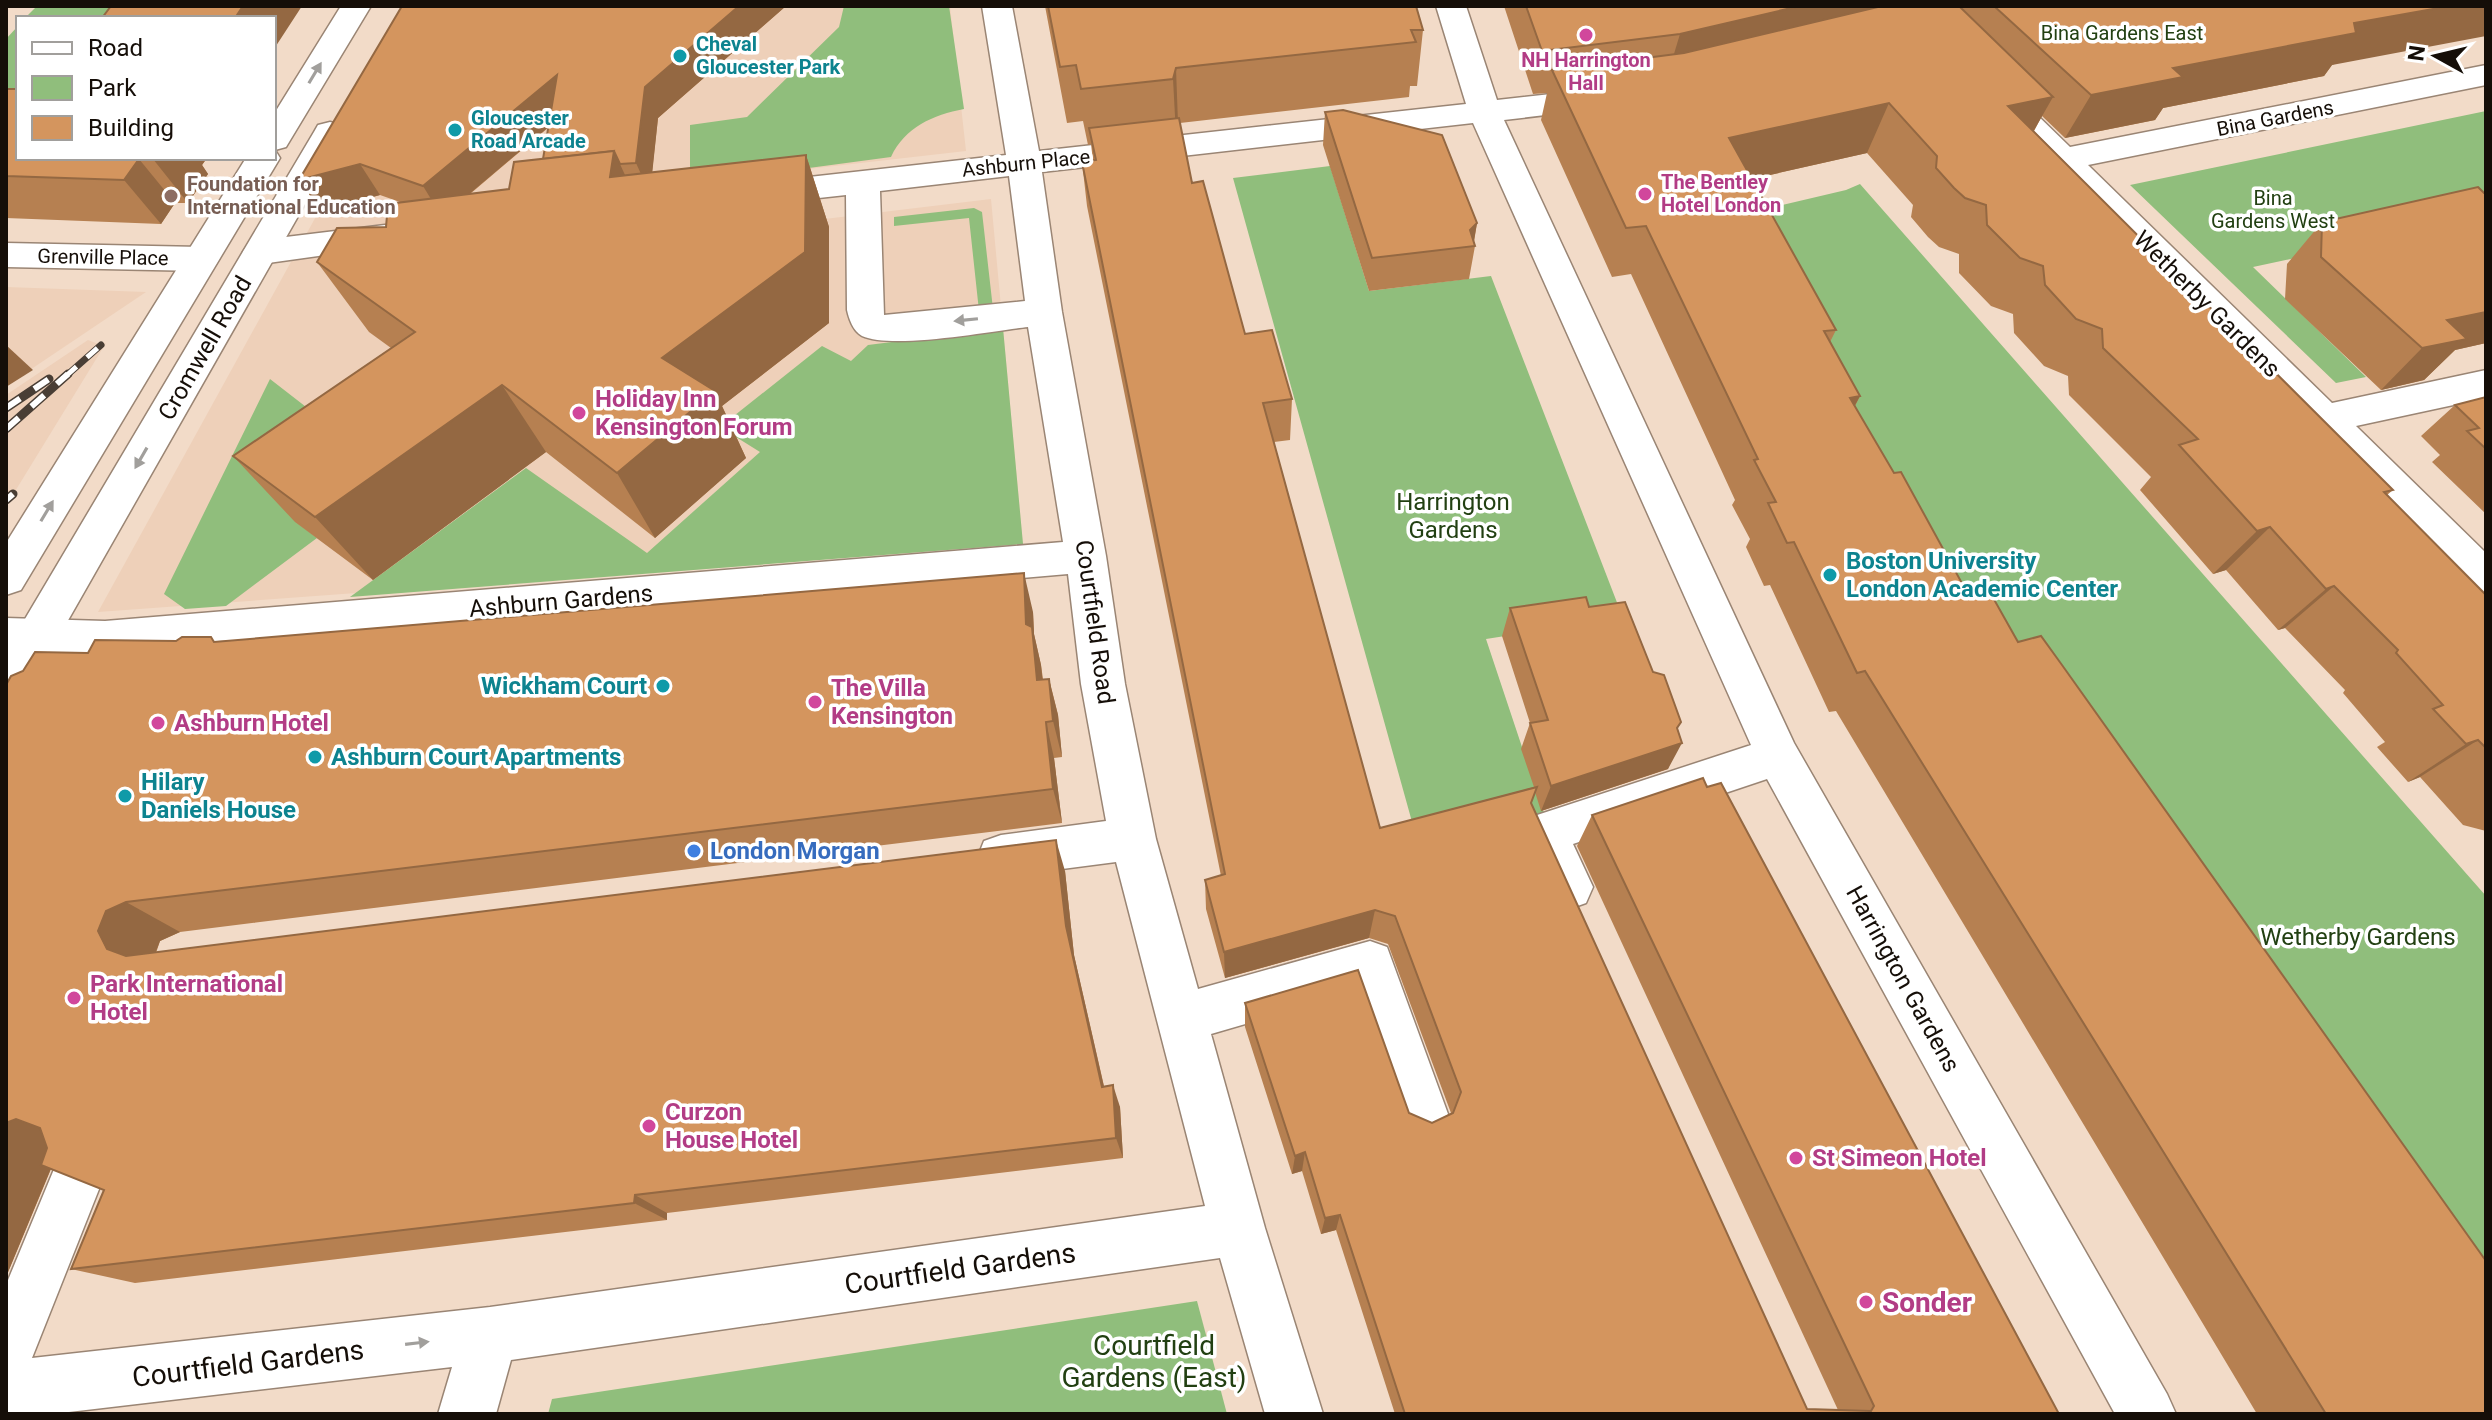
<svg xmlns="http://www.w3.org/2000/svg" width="2492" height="1420" viewBox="0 0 2492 1420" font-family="Roboto,sans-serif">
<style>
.built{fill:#eed0b9}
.green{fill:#90be7c}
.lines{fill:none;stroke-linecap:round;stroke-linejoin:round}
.minor-casing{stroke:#9a8574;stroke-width:3}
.highway-casing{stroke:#9a8574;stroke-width:3}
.minor{fill:#fff;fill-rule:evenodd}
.highway{fill:#fff;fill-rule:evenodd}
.rail-far1-casing{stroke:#493e35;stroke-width:7}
.rail-casing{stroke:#493e35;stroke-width:9}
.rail-far1{stroke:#fff;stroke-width:5;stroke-dasharray:14;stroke-linecap:butt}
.rail{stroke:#fff;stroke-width:6;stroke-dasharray:17;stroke-linecap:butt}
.wall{fill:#b68051;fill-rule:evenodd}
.shaded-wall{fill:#946842}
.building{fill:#d4955e;stroke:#946842;stroke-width:2}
.oneway{fill:#a19f9c}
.hotel-dot{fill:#d1479c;stroke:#fff;stroke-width:3}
.culture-dot{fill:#0f9aa8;stroke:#fff;stroke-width:3}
.education-dot{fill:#8d6e63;stroke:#fff;stroke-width:3}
.shop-dot{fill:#3f7fe0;stroke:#fff;stroke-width:3}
.labels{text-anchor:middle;stroke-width:7;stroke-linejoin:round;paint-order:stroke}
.far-park-label{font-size:20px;fill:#224012;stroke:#fff}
.far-culture-label{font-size:20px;font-weight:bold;fill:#0d838f;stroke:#fff;text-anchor:start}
.far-hotel-label{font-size:20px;font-weight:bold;fill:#b23c85;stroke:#fff}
.far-street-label{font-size:20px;fill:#150e08;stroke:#fff}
.far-education-label{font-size:20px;font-weight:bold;fill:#785e54;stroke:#fff;text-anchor:start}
.street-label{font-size:24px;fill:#150e08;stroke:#fff}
.hotel-label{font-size:24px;font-weight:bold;fill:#b23c85;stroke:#fff;text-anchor:start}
.park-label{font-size:24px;fill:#224012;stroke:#fff}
.culture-label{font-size:24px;font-weight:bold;fill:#0d838f;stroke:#fff;text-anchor:start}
.shop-label{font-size:24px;font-weight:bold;fill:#366cbe;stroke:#fff;text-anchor:start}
.near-street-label{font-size:28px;fill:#150e08;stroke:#fff}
.near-hotel-label{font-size:28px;font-weight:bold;fill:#b23c85;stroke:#fff;text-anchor:start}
.near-park-label{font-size:28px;fill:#224012;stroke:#fff}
</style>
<rect width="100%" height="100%" fill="#f2dbc8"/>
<g class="built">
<polygon points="432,6 950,6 966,151 451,210 384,272 991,199 1023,544 98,612"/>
<polygon points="6,287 146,292 6,386"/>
<polygon points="88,340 101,345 106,343 6,506 6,395"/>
</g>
<g class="green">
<polygon points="37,6 177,6 168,18 25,18"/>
<path d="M844,6H949L964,109C933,115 905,127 891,157L703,182L690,178V125L747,117L839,27Z"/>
<polygon points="18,26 18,108 6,108 6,39"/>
<polygon points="2486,111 2486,217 2253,267 2366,377 2336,383 2130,185"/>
<polygon points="1330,166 1369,291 1491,276 1623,618 1486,639 1544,813 1419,847 1233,178"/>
<polygon points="1860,184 2486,896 2486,1330 1977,672 1749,213 1846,190"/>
<polygon points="974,208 982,212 993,309 979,311 969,218 894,226 894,217"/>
<polygon points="1003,328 1023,544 350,597 526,468 647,553 760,452 720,427 822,346 851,361 868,345"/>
<polygon points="270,379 377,462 295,521 317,538 226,606 185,609 164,594"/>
<polygon points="1197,1301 1227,1414 548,1414 552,1399"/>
</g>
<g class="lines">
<g class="minor-casing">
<g id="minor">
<path d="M982,6H1012L1039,151L1466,104L1436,6H1466L1497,100L1605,88L1616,91L1621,98L1616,105L1605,108L1504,120L1794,743L2167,1394L2176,1414H2115L1767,779L1573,844L1593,887L1586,903L1569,909L1552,903L1521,833L1528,818L1751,745L1473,123L1042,172L1062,312L1106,556L1125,684L1156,839L1198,989L1370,941L1387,947L1448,1114L1440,1132L1422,1140L1404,1132L1355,992L1211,1034L1265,1228L1323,1414H1265L1220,1258L511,1360L496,1414H438L452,1367L52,1414H6V1285L62,1150L81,1143L100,1150L107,1169L32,1358L490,1307L1205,1206L1116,862L1001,877L984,871L978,856L984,841L1001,835L1106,821L1081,684L1068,574L105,657L6,654V618L105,621L1063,542L1028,327C991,331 893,350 862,336C853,331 849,319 847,310L846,195L756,205L744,202L739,194L744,186L756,183L1006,155ZM1009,176L1025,301L884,315L880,191Z"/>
<polygon points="1893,6 1925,6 2070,147 2486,65 2486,85 2088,165 2332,403 2486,370 2486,398 2356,426 2486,553 2486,596 2471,591"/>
<polygon points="385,225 397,229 402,237 397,245 261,264 249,260 243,252 249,244 261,240"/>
<polygon points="6,243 201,247 213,250 219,259 213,268 201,271 6,267"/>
</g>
</g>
<g class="highway-casing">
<g id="highway">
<polygon points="341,6 371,6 286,147 275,150 280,158 21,590 6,595 6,543 246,158 274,158 274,114"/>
<polygon points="330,122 342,125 346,132 21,703 6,709 6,651 314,132 318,125"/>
</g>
</g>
<use href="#minor" class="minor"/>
<use href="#highway" class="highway"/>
<g class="rail-far1-casing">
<polyline id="rail-far1" points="66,376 101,345"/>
</g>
<g class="rail-casing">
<g id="rail">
<polyline points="6,408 49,379"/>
<polyline points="6,429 68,374"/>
<polyline points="6,500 13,494"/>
</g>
</g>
<use href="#rail-far1" class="rail-far1"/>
<use href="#rail" class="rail"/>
</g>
<g class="wall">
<path d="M402,6H786L658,118L652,172L806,155L829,227V323L722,406L746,458L655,538L546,452L373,580L295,522L233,456L391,348L369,332L317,262L386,227L400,202L380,195L321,211L299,180ZM549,127L543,159L509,189L470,194Z"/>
<polygon points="1045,6 1416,6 1423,30 1417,86 1410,86 1409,97 1180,123 1192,183 1245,334 1292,399 1290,440 1274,442 1380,828 1534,787 1521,749 1530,723 1502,636 1510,608 1589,607 1653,672 1677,729 1668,769 1541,811 1535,792 1531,803 1807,1409 1838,1410 1577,846 1592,815 1707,787 2059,1414 1395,1414 1336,1230 1321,1234 1302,1171 1292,1174 1245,1027 1245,1003 1409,1113 1432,1123 1451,1113 1388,944 1369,938 1225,978 1206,909 1205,880 1221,876 1087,206 1082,162 1093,161 1091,144 1088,145 1083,121 1067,123"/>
<polygon points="1504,6 2486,6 2332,65 2324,76 2163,108 2155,120 2065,138 2042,116 2034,131 2393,490 2387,495 2486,595 2486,831 2463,825 2420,777 2408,782 2377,747 2385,742 2343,693 2345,690 2285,628 2278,630 2226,570 2213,574 2140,490 2151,477 2069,395 2068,376 2044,366 2014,333 2013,314 1991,306 1959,273 1959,254 1939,247 1928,237 1911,217 1913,205 1867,153 1752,179 1836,330 1830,342 1860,396 1855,406 1894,473 1970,598 2018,642 2486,1414 2257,1414 1836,711 1829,712 1770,585 1764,586 1746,547 1750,539 1732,505 1735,500 1631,274 1612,277 1541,120 1547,93 1533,94"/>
<polygon points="6,89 207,158 202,165 208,174 188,203 175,203 161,224 6,218"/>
<polygon points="1325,112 1477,223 1474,242 1475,246 1469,279 1369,291 1323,145"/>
<polygon points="2484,193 2486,193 2486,343 2455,350 2424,380 2381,390 2285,299 2287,264 2322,222"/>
<polygon points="2486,397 2486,514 2432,462 2440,455 2421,436 2455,405"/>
<polygon points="1033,612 1034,634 1041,665 1043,679 1049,679 1058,715 1062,757 1054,758 1062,823 180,932 160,941 156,953 1065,871 1074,955 1104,1086 1120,1107 1123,1158 667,1213 667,1220 135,1283 71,1269 104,1190 51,1169 6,1277 6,685 88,653 176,641 217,641"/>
</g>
<g class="shaded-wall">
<polygon points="243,6 302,6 274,49 274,18 235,18"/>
<polygon points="739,6 786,6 658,118 650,194 636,163 645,87"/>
<polygon points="1800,6 1910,6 1667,77 1680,34"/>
<polygon points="2450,6 2486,6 2486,36 2332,65 2324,76 2163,108 2155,120 2065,138 2091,95 2173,68 2354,23"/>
<polygon points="1176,68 1178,123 1176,135 1173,79"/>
<polygon points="557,75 572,107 442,217 423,186"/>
<polygon points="2053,97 2025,146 2008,106"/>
<polygon points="1889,103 1867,153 1712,188 1729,138"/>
<polygon points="614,151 647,223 610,177"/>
<polygon points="806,155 829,227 829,323 722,406 746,458 655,538 617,473 662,358"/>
<polygon points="154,158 207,158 202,165 208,174 188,203 153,159"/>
<polygon points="139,159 175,203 161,224 124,180"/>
<polygon points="360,164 380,195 321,211 299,180"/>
<polygon points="1477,223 1473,246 1470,230"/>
<polygon points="2486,312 2486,343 2455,350 2424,380 2381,390 2422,348 2447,320"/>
<polygon points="6,345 33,370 6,387"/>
<polygon points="502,385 546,452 373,580 315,517"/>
<polygon points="1860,396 1835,442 1850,398"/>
<polygon points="2270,527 2226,570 2213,574 2257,531"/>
<polygon points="1024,573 1033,612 1034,634 1041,665 1046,717 1037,680 1026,624"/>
<polygon points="2334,586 2285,628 2278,630 2326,589"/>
<polygon points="1049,679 1058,715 1062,757 1053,721"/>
<polygon points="1046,722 1054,758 1062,823 1053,789"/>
<polygon points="1681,722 1666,749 1682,743 1668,769 1541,811 1551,786 1677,728"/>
<polygon points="2478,740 2420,777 2408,782 2466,744"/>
<polygon points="1056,840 1065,871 1074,955 1109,1109 1102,1087 1066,926"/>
<polygon points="126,902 180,932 160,941 153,959 162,977 107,949 98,931 106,911"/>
<polygon points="1375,910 1369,938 1225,978 1224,952"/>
<polygon points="1113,1085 1120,1107 1123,1158 1116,1138"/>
<polygon points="16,1119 80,1140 59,1149 6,1277 6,1123"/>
<polygon points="1305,1152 1302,1171 1292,1174 1295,1156"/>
<polygon points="635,1195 667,1213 667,1220 634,1203"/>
<polygon points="1340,1215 1336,1230 1321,1234 1325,1218"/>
</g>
<g class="building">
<polygon points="111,6 243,6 235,18 102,18"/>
<polygon points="402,6 739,6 645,87 636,163 620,164 614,151 543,159 557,75 423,186 360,164 299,180"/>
<polygon points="1048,6 1416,6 1423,30 1411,30 1416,42 1176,68 1173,79 1081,89 1076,65 1060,67"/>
<polygon points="1526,6 1800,6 1680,34 1542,51"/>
<polygon points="1882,6 1959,6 2053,97 2008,106 2393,490 2384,492 2486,595 2486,748 2478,740 2466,744 2433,709 2443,705 2396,653 2398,650 2334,586 2326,589 2270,527 2257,531 2179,445 2198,439 2103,348 2102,329 2076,319 2045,285 2043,266 2020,258 1987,225 1986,205 1965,198 1954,188 1936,168 1937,156 1889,103 1729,138 1836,330 1824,331 1860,396 1850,398 1894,473 1901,472 1970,598 1991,594 2018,642 2041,636 2062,665 2486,1261 2486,1414 2326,1414 1865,671 1857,673 1794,542 1787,543 1768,503 1776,502 1754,460 1758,459 1646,226 1626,228 1552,70 1684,53"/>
<polygon points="1994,6 2450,6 2354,23 2356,33 2173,68 2183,77 2091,95"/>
<polygon points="6,89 18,89 18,158 154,158 153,159 139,159 124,180 6,176"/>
<polygon points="1343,110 1442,135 1477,223 1470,230 1475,246 1372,258 1325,112"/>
<polygon points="1179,118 1192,183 1203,181 1245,334 1272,330 1292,399 1263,403 1380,828 1537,787 1531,803 1807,1409 1871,1411 1874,1406 1592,815 1703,778 1707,787 1721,783 2059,1414 1405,1414 1340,1215 1325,1218 1305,1152 1295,1156 1245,1003 1358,970 1409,1113 1432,1123 1453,1113 1461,1092 1395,916 1375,910 1224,952 1205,880 1225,874 1082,162 1096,160 1089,128"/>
<polygon points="614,151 610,177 806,155 805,252 662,358 715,391 617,473 502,385 315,517 233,456 415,332 317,262 337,228 386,227 388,204 509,189 514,162"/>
<polygon points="2478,187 2484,193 2486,193 2486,312 2447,320 2467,339 2422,348 2321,257 2322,222"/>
<polygon points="2486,397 2486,449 2467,431 2479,428 2455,405"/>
<polygon points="1024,573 1026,624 1032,627 1037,680 1049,679 1053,721 1046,722 1053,789 126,902 106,911 98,931 107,949 126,956 1056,840 1066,926 1102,1087 1113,1085 1116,1138 635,1195 634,1203 71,1269 104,1190 41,1165 47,1148 40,1128 16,1119 6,1123 6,685 11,676 23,671 35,652 88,653 95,640 176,641 182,637 211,637 214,642"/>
<polygon points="1586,597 1589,607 1625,602 1653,672 1664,675 1681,722 1677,728 1682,743 1551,786 1530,723 1548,720 1510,608"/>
</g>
<defs><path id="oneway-solid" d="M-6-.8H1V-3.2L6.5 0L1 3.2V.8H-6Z" transform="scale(2)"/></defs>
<g class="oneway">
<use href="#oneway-solid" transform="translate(315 73) rotate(-59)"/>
<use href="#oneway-solid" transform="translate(966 320) rotate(174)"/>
<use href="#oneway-solid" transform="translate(141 458) rotate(120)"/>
<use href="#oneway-solid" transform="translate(47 511) rotate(-59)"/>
<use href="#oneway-solid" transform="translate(417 1343) rotate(-7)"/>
</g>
<g class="hotel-dot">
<circle cx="1586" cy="35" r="8"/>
<circle cx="1645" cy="194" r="8"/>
<circle cx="579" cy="413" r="8"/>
<circle cx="815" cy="702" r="8"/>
<circle cx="158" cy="723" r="8"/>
<circle cx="74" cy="998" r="8"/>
<circle cx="649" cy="1126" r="8"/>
<circle cx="1796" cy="1158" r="8"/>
<circle cx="1866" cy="1302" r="8"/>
</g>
<g class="culture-dot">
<circle cx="680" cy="56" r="8"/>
<circle cx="455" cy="130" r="8"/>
<circle cx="1830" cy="575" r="8"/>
<circle cx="663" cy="686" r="8"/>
<circle cx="315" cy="757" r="8"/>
<circle cx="125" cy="796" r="8"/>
</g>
<circle class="education-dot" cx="171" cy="196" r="8"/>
<circle class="shop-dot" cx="694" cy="851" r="8"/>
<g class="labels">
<g class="far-park-label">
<text x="2122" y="40">Bina Gardens East</text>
<text x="2273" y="205">Bina<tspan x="2273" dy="23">Gardens West</tspan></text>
</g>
<g class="far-culture-label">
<text x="696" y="51">Cheval<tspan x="696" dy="23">Gloucester Park</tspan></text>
<text x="471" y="125">Gloucester<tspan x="471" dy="23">Road Arcade</tspan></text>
</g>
<g class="far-hotel-label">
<text x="1586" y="67">NH Harrington<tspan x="1586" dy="23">Hall</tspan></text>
<text x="1661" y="189" text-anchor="start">The Bentley<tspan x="1661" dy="23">Hotel London</tspan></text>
</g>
<g class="far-street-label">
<text transform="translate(2275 118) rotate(-11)" y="7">Bina Gardens</text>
<text transform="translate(1026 163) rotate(-6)" y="7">Ashburn Place</text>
<text transform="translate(103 257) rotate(1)" y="7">Grenville Place</text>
</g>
<g class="far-education-label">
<text x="187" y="191">Foundation for<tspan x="187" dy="23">International Education</tspan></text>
</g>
<g class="street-label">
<text transform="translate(2207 304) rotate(45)" y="8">Wetherby Gardens</text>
<text transform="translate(205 348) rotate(-60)" y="8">Cromwell Road</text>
<text transform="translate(561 601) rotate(-5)" y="8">Ashburn Gardens</text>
<text transform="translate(1095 622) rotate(82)" y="8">Courtfield Road</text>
<text transform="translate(1903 979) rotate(61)" y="8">Harrington Gardens</text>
</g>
<g class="hotel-label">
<text x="595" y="407">Holiday Inn<tspan x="595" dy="28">Kensington Forum</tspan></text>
<text x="831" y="696">The Villa<tspan x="831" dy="28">Kensington</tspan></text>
<text x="174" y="731">Ashburn Hotel</text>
<text x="90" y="992">Park International<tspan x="90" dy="28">Hotel</tspan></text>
<text x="665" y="1120">Curzon<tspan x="665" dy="28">House Hotel</tspan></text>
<text x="1812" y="1166">St Simeon Hotel</text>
</g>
<g class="park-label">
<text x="1453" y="510">Harrington<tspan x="1453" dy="28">Gardens</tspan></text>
<text x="2358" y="945">Wetherby Gardens</text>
</g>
<g class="culture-label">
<text x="1846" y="569">Boston University<tspan x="1846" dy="28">London Academic Center</tspan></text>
<text x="647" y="694" text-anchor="end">Wickham Court</text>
<text x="331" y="765">Ashburn Court Apartments</text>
<text x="141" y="790">Hilary<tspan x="141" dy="28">Daniels House</tspan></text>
</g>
<g class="shop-label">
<text x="710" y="859">London Morgan</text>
</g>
<g class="near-street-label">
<text transform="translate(960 1268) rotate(-8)" y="10">Courtfield Gardens</text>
<text transform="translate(248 1363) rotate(-7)" y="10">Courtfield Gardens</text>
</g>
<g class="near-hotel-label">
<text x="1882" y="1312">Sonder</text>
</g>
<g class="near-park-label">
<text x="1154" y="1355">Courtfield<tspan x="1154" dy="32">Gardens (East)</tspan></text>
</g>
</g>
<rect width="2492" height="1420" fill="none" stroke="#150e08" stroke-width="16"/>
<rect x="16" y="16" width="260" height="144" fill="#ffffff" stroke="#a19f9c" stroke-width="2"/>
<rect x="32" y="42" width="40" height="12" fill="#ffffff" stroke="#a19f9c" stroke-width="2"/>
<text x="88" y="56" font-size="24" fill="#150e08">Road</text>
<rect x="32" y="76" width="40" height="24" fill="#90be7c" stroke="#a19f9c" stroke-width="2"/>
<text x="88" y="96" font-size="24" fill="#150e08">Park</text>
<rect x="32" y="116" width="40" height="24" fill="#d4955e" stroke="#a19f9c" stroke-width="2"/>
<text x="88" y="136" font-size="24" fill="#150e08">Building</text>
<g transform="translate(2436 56) rotate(278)" stroke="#ffffff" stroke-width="6" paint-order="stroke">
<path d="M0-6L14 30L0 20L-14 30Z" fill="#150e08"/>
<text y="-12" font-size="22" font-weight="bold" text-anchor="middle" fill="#150e08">N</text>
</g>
</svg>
